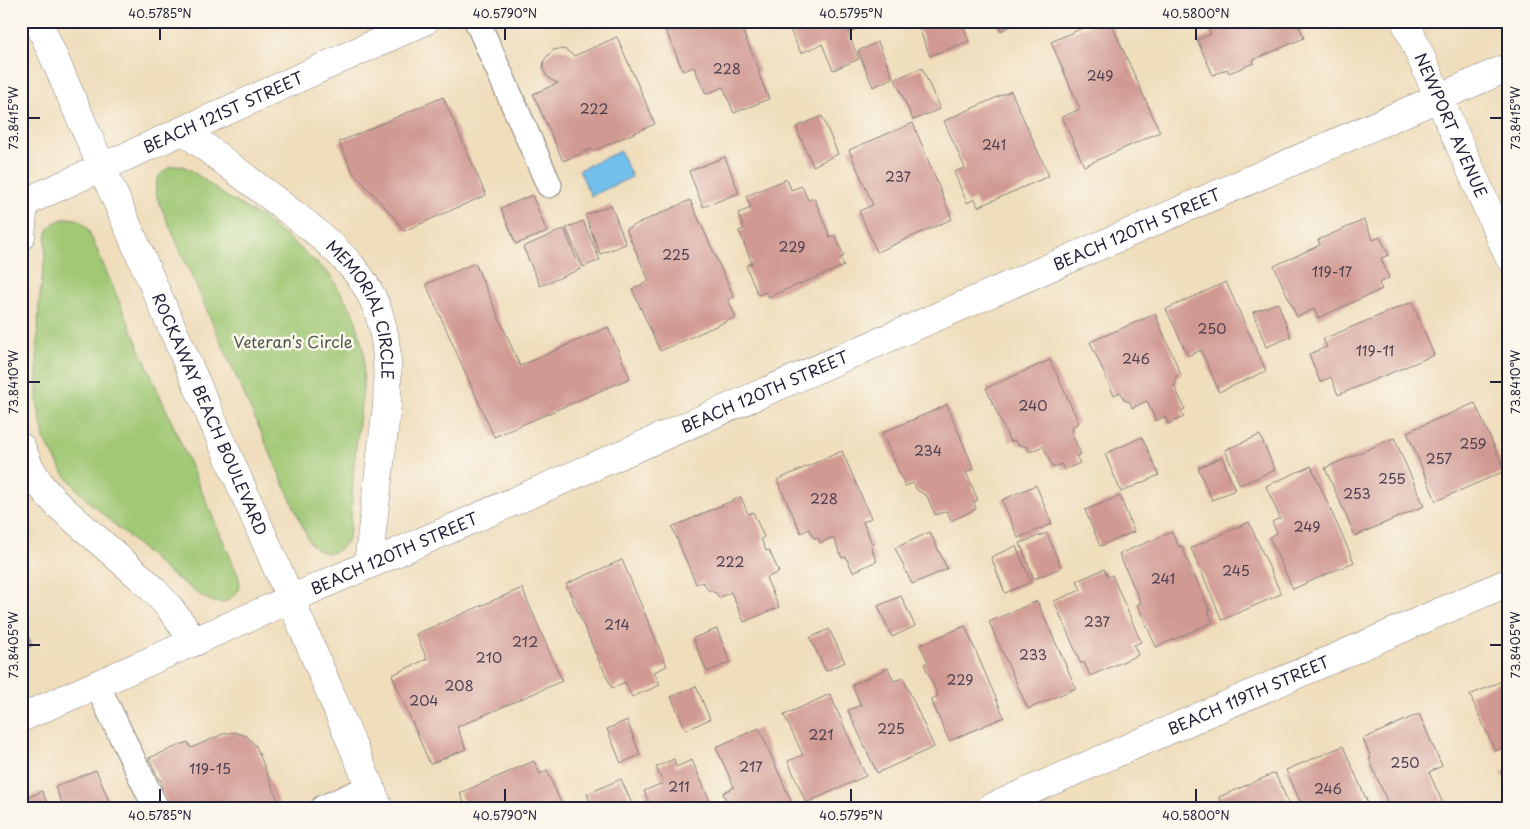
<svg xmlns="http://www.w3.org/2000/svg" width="1530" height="829" viewBox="0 0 1530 829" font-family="'Playpen Sans',sans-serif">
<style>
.green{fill:#a0c874;stroke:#617558}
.water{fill:#72bfec;stroke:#4a7094}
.building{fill:#d09992}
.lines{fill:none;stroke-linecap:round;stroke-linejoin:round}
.service-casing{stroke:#88807b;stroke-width:27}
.minor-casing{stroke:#88807b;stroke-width:29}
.tertiary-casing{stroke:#88807b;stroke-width:29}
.service{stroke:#fff;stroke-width:25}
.minor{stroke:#fff;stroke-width:28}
.tertiary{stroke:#fff;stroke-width:28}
.ticks{fill:none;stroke:#22223b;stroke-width:2}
.labels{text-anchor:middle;stroke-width:5;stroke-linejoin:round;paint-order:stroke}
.number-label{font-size:14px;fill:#4e4051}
.street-label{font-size:16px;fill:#22223b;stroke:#fbf7ec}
.park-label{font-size:16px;fill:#4e5c4f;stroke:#fbf7ec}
.neatline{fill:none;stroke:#22223b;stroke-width:2}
.ticks-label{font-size:12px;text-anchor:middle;fill:#22223b}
</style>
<rect width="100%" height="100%" fill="#fbf7ec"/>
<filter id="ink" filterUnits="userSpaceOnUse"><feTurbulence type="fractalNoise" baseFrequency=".02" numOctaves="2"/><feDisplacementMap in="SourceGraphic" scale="10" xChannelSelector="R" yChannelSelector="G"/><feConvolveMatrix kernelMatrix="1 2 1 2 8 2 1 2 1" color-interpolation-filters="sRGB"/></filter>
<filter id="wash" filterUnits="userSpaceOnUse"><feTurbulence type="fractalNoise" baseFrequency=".0096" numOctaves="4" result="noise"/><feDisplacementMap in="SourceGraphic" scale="20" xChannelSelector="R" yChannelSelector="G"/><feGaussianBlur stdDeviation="1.12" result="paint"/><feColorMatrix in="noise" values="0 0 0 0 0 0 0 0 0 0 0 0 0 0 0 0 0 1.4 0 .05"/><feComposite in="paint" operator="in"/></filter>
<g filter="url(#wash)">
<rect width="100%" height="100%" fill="#efddbb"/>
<g class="green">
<path d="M172,166H182L191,170L224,195L262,218L301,249L330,275L354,314L364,353L363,389L354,463L350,531C346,553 326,561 310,543L158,200C153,184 156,174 172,166Z"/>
<path d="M70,218L79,220L87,227L238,575L240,584L237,592L230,599L222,603L214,602L205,598L169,573L87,500L64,474L44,439L37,400V355L39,303L46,248C44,229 52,220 70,218Z"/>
</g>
<polygon class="water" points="620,151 632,177 591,196 579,170"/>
<g id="blocks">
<g class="building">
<polygon points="662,21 738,21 760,71 758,72 769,99 734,113 723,87 706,94 694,67 683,71"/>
<polygon points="773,21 857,21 860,28 848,33 859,59 833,70 822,44 801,53 788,26 777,30"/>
<polygon points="916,21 961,21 969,41 930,56"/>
<polygon points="997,21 1023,21 1000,31"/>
<polygon points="1098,21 1110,21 1160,132 1084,166 1062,117 1080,109 1051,42"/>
<polygon points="1223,21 1297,21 1304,38 1253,60 1254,63 1229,73 1227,69 1213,75 1197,40 1211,34 1208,28"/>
<polygon points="617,37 655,124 593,151 592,149 563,161 533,94 558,83 551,80 546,75 543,68 544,60 553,50 560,49 566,50 574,56"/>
<polygon points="878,42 893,78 873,87 858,51"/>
<polygon points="922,68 940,109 913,120 895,79"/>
<polygon points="1011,91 1049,176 978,207 975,199 967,203 954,172 965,168 944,121"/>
<polygon points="443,97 486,195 404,231 392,215 352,171 339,142"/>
<polygon points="822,116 838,154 813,166 796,127"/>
<polygon points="913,123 952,219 877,252 859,211 873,205 849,150"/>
<polygon points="725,157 739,193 703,207 689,171"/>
<polygon points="787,179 791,190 802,186 808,200 814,198 830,237 835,235 844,256 840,258 844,266 768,297 766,292 758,295 746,266 752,263 739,231 744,229 738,213 751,208 746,196"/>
<polygon points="532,195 547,232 516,244 501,208"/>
<polygon points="690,200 734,297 728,300 736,317 660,351 632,289 649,281 626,229"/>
<polygon points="611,205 626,244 600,254 585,215"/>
<polygon points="1364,220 1373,240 1380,237 1389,255 1381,258 1389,278 1379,283 1382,289 1318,318 1314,309 1297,317 1274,266 1320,245 1318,240"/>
<polygon points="583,221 600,260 583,267 566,228"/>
<polygon points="564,229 581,269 540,286 523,247"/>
<polygon points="475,263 520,366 608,327 630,378 494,437 426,284"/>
<polygon points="1226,282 1266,371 1219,392 1201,350 1188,356 1166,309"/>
<polygon points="1412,302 1434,355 1338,395 1331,377 1320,382 1309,354 1327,347 1323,339"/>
<polygon points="1278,303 1291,337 1266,347 1253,312"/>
<polygon points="1155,314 1181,375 1175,378 1177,383 1174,385 1185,409 1181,411 1184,417 1168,424 1165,416 1156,421 1147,401 1132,408 1130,402 1124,400 1121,392 1114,395 1090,342"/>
<polygon points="1050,360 1079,423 1072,427 1073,431 1071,432 1081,454 1076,456 1080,463 1064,470 1061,464 1053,468 1043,446 1030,452 1027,447 1017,444 1015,440 1010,442 986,388"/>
<polygon points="1475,403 1505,471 1436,501 1407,432"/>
<polygon points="947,405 974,469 966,472 978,500 974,502 976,509 951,521 947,511 935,515 927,496 917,490 914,483 905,486 882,433"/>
<polygon points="1260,435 1275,470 1240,485 1225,450"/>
<polygon points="1142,437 1159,475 1121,492 1105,454"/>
<polygon points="1394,438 1424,506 1355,536 1325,468"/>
<polygon points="842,451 871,518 863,522 873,546 871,548 877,561 853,572 846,557 842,558 833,537 820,543 819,539 813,537 809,529 801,533 777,480"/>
<polygon points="1222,457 1235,490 1212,500 1198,468"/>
<polygon points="1311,466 1354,562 1293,589 1269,537 1277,533 1272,522 1280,518 1266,486"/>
<polygon points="1036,485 1052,524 1018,538 1002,500"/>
<polygon points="1120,496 1134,532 1100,546 1085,510"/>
<polygon points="741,497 748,514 753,512 764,537 761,539 766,551 769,550 779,572 766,578 779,607 744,622 731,592 719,598 716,593 708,590 703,582 696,584 672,527"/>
<polygon points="1249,522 1281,594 1222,620 1191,548"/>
<polygon points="930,532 947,569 912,584 895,548"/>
<polygon points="1172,532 1179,547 1181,545 1210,611 1208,612 1213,622 1156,647 1137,604 1141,603 1119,554"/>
<polygon points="1047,533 1061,568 1034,579 1020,543"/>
<polygon points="1016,546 1031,582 1005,593 991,557"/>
<polygon points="622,560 667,666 654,672 660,685 632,697 625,682 612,688 602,666 601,666 566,584"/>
<polygon points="1104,569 1108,577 1112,575 1141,642 1134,645 1138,655 1090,676 1084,662 1081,664 1054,601 1081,590 1077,581"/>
<polygon points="522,588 562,681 457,727 466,749 430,764 392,675 427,659 416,634"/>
<polygon points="901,596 915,626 892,637 878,606"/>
<polygon points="1037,601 1076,688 1028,709 989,622"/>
<polygon points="21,620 32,646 21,651"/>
<polygon points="965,626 1004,717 949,741 931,699 938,696 924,664 928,662 920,645"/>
<polygon points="717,629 730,662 707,672 693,638"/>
<polygon points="829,629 845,662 826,671 810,638"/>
<polygon points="888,668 894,681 903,678 934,747 877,773 848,710 861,705 852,685"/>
<polygon points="1509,678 1509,745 1495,751 1470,695"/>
<polygon points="696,686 710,719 686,730 671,697"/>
<polygon points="830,694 866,776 806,803 788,761 803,755 784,715"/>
<polygon points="1419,714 1442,766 1429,772 1444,806 1439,808 1393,808 1392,805 1389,806 1369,759 1371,758 1363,739"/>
<polygon points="627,720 640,755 621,763 607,729"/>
<polygon points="759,728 794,808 729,808 723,793 734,787 716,747"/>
<polygon points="234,732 247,736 256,746 281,808 174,808 167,803 162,791 162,781 159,780 149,758 188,742 191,748 223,734"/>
<polygon points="1343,746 1370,808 1303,808 1286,770"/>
<polygon points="674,759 676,767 692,760 713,808 651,808 644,791 663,783 656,767"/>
<polygon points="534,761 540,774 547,770 563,808 466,808 460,793"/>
<polygon points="1509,769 1509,788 1501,772"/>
<polygon points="96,770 112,808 64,808 55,787"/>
<polygon points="1275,773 1291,808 1223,808 1219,797"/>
<polygon points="621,779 634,808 593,808 587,794"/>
<polygon points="42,791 49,808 21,808 21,801"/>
</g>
</g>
</g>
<g filter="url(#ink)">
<use href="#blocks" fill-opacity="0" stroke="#88807b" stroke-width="1"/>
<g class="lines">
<g class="service-casing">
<g id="service">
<polyline points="477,21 549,185"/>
<polyline points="97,685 156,808"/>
<polyline points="323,808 370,787"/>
</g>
</g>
<g class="minor-casing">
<g id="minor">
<path id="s1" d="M1405,21L1509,257"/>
<path id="s2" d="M183,130L309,226C324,239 340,252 353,268C388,309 389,355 387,405L368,565"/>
<path id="s3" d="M21,204L425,21"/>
<polyline points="21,236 24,203"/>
<polyline points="21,447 29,466 41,486 57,504 148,584 169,607 195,642"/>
<path id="s4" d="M21,718L336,579L1509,67"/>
<path id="s5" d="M990,808L1509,582"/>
</g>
</g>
<g class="tertiary-casing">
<g id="tertiary">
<path id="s6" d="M38,21L291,600L379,808"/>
</g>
</g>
<use href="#service" class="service"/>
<use href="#minor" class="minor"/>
<use href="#tertiary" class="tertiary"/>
</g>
</g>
<path class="ticks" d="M160,28V40M505,28V40M851,28V40M1196,28V40M28,118H40M1490,118H1502M28,382H40M1490,382H1502M28,645H40M1490,645H1502M160,789V802M505,789V802M851,789V802M1196,789V802"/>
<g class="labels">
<g class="number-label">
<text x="727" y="74">228</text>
<text x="1100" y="81">249</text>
<text x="594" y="114">222</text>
<text x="994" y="150">241</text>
<text x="898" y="182">237</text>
<text x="792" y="252">229</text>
<text x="676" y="260">225</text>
<text x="1332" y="277">119-17</text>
<text x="1212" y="334">250</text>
<text x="1375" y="356">119-11</text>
<text x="1136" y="364">246</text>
<text x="1033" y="411">240</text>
<text x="1473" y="449">259</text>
<text x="928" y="456">234</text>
<text x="1439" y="464">257</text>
<text x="1392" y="484">255</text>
<text x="1357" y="499">253</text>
<text x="824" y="504">228</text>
<text x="1307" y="532">249</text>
<text x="730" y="567">222</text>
<text x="1236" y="576">245</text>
<text x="1163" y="584">241</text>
<text x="1097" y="627">237</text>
<text x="617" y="630">214</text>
<text x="525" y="647">212</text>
<text x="1033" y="660">233</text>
<text x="489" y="663">210</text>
<text x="960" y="685">229</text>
<text x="459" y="691">208</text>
<text x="424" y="706">204</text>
<text x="891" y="734">225</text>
<text x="821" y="740">221</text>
<text x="1405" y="768">250</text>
<text x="751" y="772">217</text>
<text x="210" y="774">119-15</text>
<text x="679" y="792">211</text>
<text x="1328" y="794">246</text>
</g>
<g class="street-label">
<text dy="6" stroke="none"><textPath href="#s3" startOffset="222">BEACH 121ST STREET</textPath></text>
<text dy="6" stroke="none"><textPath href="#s1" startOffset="114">NEWPORT AVENUE</textPath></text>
<text dy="6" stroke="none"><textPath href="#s4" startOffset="1218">BEACH 120TH STREET</textPath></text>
<text dy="6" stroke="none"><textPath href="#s2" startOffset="262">MEMORIAL CIRCLE</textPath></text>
<text dy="6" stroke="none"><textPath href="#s4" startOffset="812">BEACH 120TH STREET</textPath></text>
<text dy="6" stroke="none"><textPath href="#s6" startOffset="429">ROCKAWAY BEACH BOULEVARD</textPath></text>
<text dy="6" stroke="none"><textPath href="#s4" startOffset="408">BEACH 120TH STREET</textPath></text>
<text dy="6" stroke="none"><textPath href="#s5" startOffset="282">BEACH 119TH STREET</textPath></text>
</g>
<g class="park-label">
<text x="293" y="348">Veteran's Circle</text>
</g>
</g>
<rect width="1530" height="829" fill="none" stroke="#fbf7ec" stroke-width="55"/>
<rect x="28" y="28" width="1474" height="774" class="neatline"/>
<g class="ticks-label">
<text x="160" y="18">40.5785°N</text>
<text x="505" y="18">40.5790°N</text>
<text x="851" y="18">40.5795°N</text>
<text x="1196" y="18">40.5800°N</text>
<text transform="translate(1516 118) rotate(-90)" y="4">73.8415°W</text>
<text transform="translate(14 118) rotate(-90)" y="4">73.8415°W</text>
<text transform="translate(1516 382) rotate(-90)" y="4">73.8410°W</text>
<text transform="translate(14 382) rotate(-90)" y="4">73.8410°W</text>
<text transform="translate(1516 645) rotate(-90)" y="4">73.8405°W</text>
<text transform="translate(14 645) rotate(-90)" y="4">73.8405°W</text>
<text x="160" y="820">40.5785°N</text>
<text x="505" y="820">40.5790°N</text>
<text x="851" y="820">40.5795°N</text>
<text x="1196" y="820">40.5800°N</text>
</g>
</svg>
